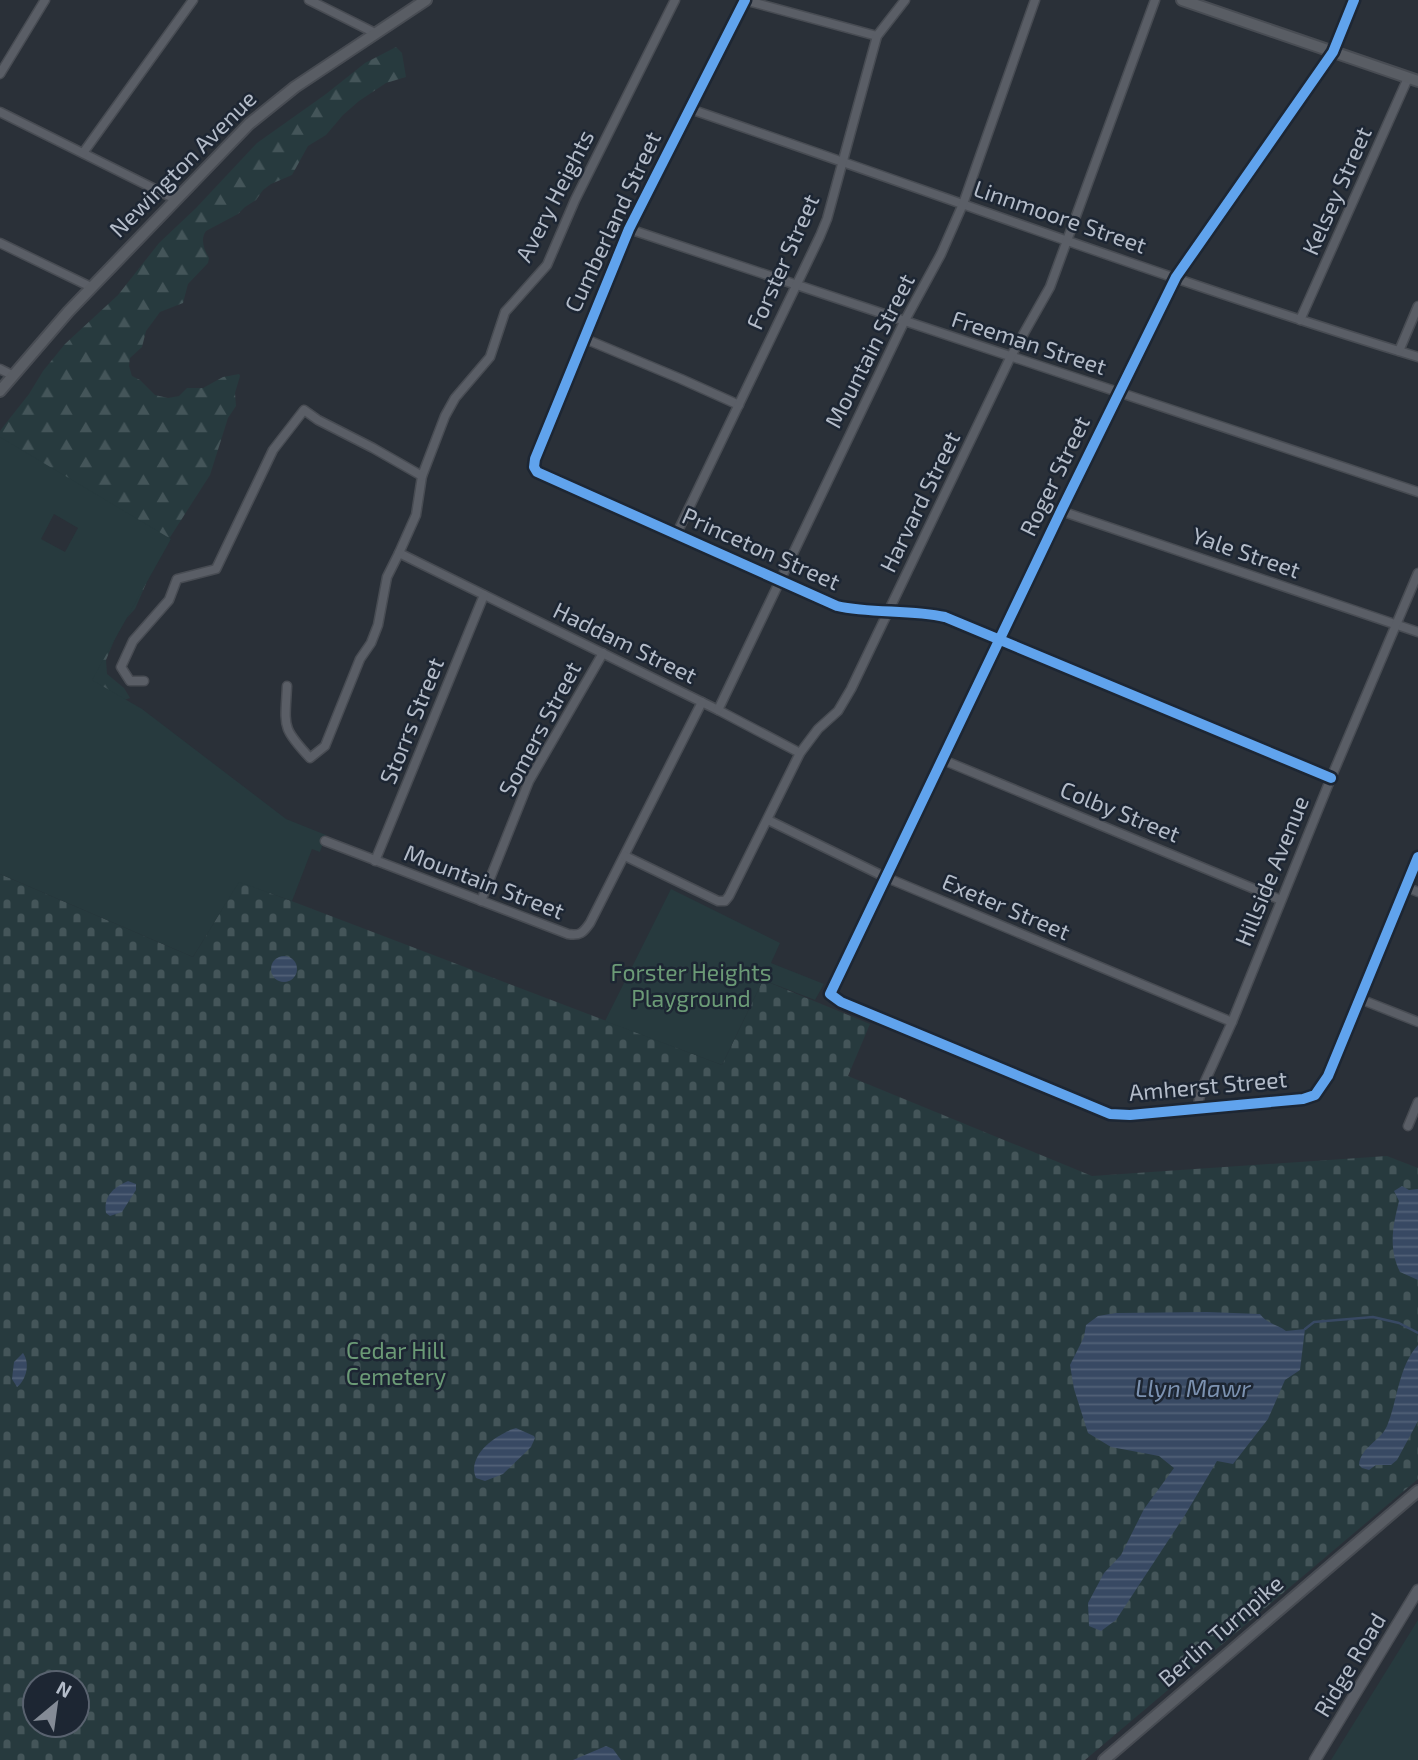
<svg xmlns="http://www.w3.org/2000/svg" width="1418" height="1760" viewBox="0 0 1418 1760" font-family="'Exo 2',sans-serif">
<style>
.forest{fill:url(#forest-firs)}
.cemetery{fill:url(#cemetery-stones);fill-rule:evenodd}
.green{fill:#273a3e;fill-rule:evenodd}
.water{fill:url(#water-rules)}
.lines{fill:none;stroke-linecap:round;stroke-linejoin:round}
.stream{stroke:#384963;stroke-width:2.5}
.minor-casing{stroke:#484c53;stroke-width:11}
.tertiary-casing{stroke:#484c53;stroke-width:13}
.secondary-casing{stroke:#484c53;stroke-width:14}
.minor{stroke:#5a5e66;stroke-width:8}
.tertiary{stroke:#5a5e66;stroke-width:10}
.secondary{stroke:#595d64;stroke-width:10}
.cycleway-casing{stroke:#1d2633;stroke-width:15}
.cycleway{stroke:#60a3ed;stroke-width:10}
.labels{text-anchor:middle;stroke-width:5;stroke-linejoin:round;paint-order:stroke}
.street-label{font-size:23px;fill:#b4bcc9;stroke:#1d2633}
.park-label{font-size:23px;fill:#6b9a76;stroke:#1d2633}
.water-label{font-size:24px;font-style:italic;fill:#7c92b1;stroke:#1d2633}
</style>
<defs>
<pattern id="forest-firs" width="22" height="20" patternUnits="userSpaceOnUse" patternTransform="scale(1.75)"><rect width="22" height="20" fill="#273a3e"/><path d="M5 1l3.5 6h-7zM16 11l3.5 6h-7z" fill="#445559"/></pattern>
<pattern id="cemetery-stones" width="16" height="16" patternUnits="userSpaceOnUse" patternTransform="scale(1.75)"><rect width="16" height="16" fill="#273a3e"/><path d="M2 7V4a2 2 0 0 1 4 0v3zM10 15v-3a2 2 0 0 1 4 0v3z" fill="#445559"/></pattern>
<pattern id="water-rules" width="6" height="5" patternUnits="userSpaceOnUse" patternTransform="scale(1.75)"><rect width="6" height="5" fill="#384963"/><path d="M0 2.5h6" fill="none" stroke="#526178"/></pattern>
</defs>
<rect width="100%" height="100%" fill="#2a3038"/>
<path class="forest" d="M396,47L402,53L406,77L386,83L359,101L343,115L326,135L308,146L292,175L271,184L263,190L256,200L245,207L238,214L206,231C200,239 204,250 209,258L208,263L188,284L183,303L160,312L152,323L146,331L142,347L130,358L129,366L132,376L140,380L155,395L168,398L179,396L187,388H203L223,377L239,374L240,376L235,393L236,406L228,418L210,475L158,556L135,609L121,624L106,660L107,674L124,688L130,698L124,700L93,684L88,675L89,530L53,510L0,607V431L10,418L29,394L43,371L65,344L118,295L159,243L196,208L257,143L326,94L365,63Z"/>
<path class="cemetery" d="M0,874L193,957L239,881L722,1065L763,980L870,1024L848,1076L1092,1176L1387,1156L1418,1168V1479L1085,1760H0ZM35,1683H77V1725H35Z"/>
<g class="green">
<path d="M0,437L171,539L92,680L142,709L286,819L326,835L320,852L312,849L292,901L239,882L193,957L0,874ZM54,514L78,528L65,552L41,539Z"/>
<polygon points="671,889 780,943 771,963 824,984 815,1000 763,980 722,1065 605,1021"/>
<polygon points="1418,1620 1418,1760 1331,1760"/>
</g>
<g class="water">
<circle cx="284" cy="969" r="13"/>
<path d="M128,1181L136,1184V1190L122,1212L110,1216L106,1213C103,1196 114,1187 128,1181Z"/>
<path d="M1402,1186L1409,1190L1418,1189V1280L1400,1272C1388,1248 1393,1225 1399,1201L1394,1191Z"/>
<path d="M1207,1312L1260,1314C1267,1324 1277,1324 1286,1331L1305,1329L1300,1370L1285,1380L1268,1419L1233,1464L1217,1461L1185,1515L1116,1620L1101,1631L1089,1626L1088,1603L1104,1573L1121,1555L1144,1509L1174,1468L1159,1456L1111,1447L1088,1433L1074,1389L1070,1365L1084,1337L1086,1325L1098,1316L1116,1313Z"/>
<path d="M1418,1345V1421L1397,1460L1391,1465H1376L1369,1470L1362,1468L1359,1465C1361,1446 1380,1442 1387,1426C1398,1400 1398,1367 1418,1345Z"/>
<path d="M23,1353C30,1363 27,1379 17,1387L12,1379L14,1362Z"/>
<path d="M516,1428L534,1436L535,1438L531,1447L503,1474L485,1481L476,1478C466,1455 497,1434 516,1428Z"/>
<polygon points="606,1746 613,1749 621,1760 573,1760"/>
</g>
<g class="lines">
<polyline class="stream" points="1305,1329 1314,1322 1373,1317 1399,1323 1418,1333"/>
<g class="minor-casing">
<g id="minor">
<polyline points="309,0 375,33"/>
<polyline points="675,0 575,200 547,265 505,312 490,357 455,398 445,416 422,476 416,515 399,553 718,710 800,753"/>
<polyline points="744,0 877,36"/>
<path d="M745,0L629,229L535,459L534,467L537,472L837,606C872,614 909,609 945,617L1331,778"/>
<polyline points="1354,0 1333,52 1176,277 1061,511 830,994 841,1002 1110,1114 1130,1115 1303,1099 1315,1095 1328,1076 1418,857"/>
<polyline points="0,74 45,0"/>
<path d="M690,109C933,192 1173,282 1418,357"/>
<polyline points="0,112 175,199"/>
<polyline points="83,153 193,0"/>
<polyline points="629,229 1418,492"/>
<polyline points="0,243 91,287"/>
<polyline points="1300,320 1408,78"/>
<polyline points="583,338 681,379 739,405"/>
<polyline points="1399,351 1418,306"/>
<polyline points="0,369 12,375"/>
<polyline points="1061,511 1418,632"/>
<polyline points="676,535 820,236 827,219 877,36 905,0"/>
<polyline points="144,681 130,681 121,667 133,641 169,600 177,579 216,569 273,450 304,410 318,420 373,448 422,476"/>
<path d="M287,686C285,727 281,727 310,758L325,746L360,659L371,643L378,625L387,577L399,553"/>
<polyline points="718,710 904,322 941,254 963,204 1035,0"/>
<polyline points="943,760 1281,900"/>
<polyline points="768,820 885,877 1232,1022"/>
<path d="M325,841L568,934C580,936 583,933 590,923L702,702"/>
<polyline points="625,856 718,901 725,901 729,896 800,753 818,729 838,711 851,689 1011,356 1050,287 1155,0"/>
<polyline points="375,861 484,595"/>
<polyline points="1406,887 1418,892"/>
<polyline points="481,901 529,781 603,653"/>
<polyline points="1360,999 1418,1022"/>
<polyline points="1197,1108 1202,1088 1232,1022 1331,778 1418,573"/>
<polyline points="1408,1126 1418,1102"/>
</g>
</g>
<g class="tertiary-casing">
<polyline id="tertiary" points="1315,1760 1418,1590"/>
</g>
<g class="secondary-casing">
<g id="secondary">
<polyline points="1182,0 1418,81"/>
<polyline points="0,391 68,312 249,124 295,87 426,0"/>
<polyline points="1104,1760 1418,1491"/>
</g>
</g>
<use href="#minor" class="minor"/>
<use href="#tertiary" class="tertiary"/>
<use href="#secondary" class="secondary"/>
<g class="cycleway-casing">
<g id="cycleway">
<path d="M745,0L629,229L535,459L534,467L537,472L837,606C872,614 909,609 945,617L1331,778"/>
<polyline points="1354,0 1333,52 1176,277 1061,511 830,994 841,1002 1110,1114 1130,1115 1303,1099 1315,1095 1328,1076 1418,857"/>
</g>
</g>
<use href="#cycleway" class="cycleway"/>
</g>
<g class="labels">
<g class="street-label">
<text transform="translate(183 164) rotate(-45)" y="8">Newington Avenue</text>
<text transform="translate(1337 191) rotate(-66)" y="8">Kelsey Street</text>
<text transform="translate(555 196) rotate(-63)" y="8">Avery Heights</text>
<text transform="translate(1060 217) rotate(19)" y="8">Linnmoore Street</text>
<text transform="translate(613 222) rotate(-65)" y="8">Cumberland Street</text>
<text transform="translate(783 262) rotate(-66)" y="8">Forster Street</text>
<text transform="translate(1029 343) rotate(18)" y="8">Freeman Street</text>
<text transform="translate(870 351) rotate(-63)" y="8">Mountain Street</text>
<text transform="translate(1055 476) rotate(-64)" y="8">Roger Street</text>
<text transform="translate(920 502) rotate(-64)" y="8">Harvard Street</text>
<text transform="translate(761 549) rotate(24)" y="8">Princeton Street</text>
<text transform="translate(1246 553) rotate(19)" y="8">Yale Street</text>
<text transform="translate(625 643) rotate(26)" y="8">Haddam Street</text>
<text transform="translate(412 721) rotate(-68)" y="8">Storrs Street</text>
<text transform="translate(540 729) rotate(-62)" y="8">Somers Street</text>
<text transform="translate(1120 812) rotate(22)" y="8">Colby Street</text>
<text transform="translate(1272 871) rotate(-68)" y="8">Hillside Avenue</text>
<text transform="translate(484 882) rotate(21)" y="8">Mountain Street</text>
<text transform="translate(1006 907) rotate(23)" y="8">Exeter Street</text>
<text transform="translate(1208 1086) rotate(-5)" y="8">Amherst Street</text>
<text transform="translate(1221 1631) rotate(-41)" y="8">Berlin Turnpike</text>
<text transform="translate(1350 1665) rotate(-59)" y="8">Ridge Road</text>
</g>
<g class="park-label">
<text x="691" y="981">Forster Heights<tspan x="691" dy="26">Playground</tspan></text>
<text x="396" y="1359">Cedar Hill<tspan x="396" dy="26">Cemetery</tspan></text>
</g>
<g class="water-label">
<text x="1193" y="1397">Llyn Mawr</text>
</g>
</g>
<g transform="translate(56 1704) rotate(29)"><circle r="33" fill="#1d2633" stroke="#59626f" stroke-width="2"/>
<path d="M0-5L12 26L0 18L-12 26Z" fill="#848b96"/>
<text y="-10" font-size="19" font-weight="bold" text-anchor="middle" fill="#b4bcc9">N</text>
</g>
</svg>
